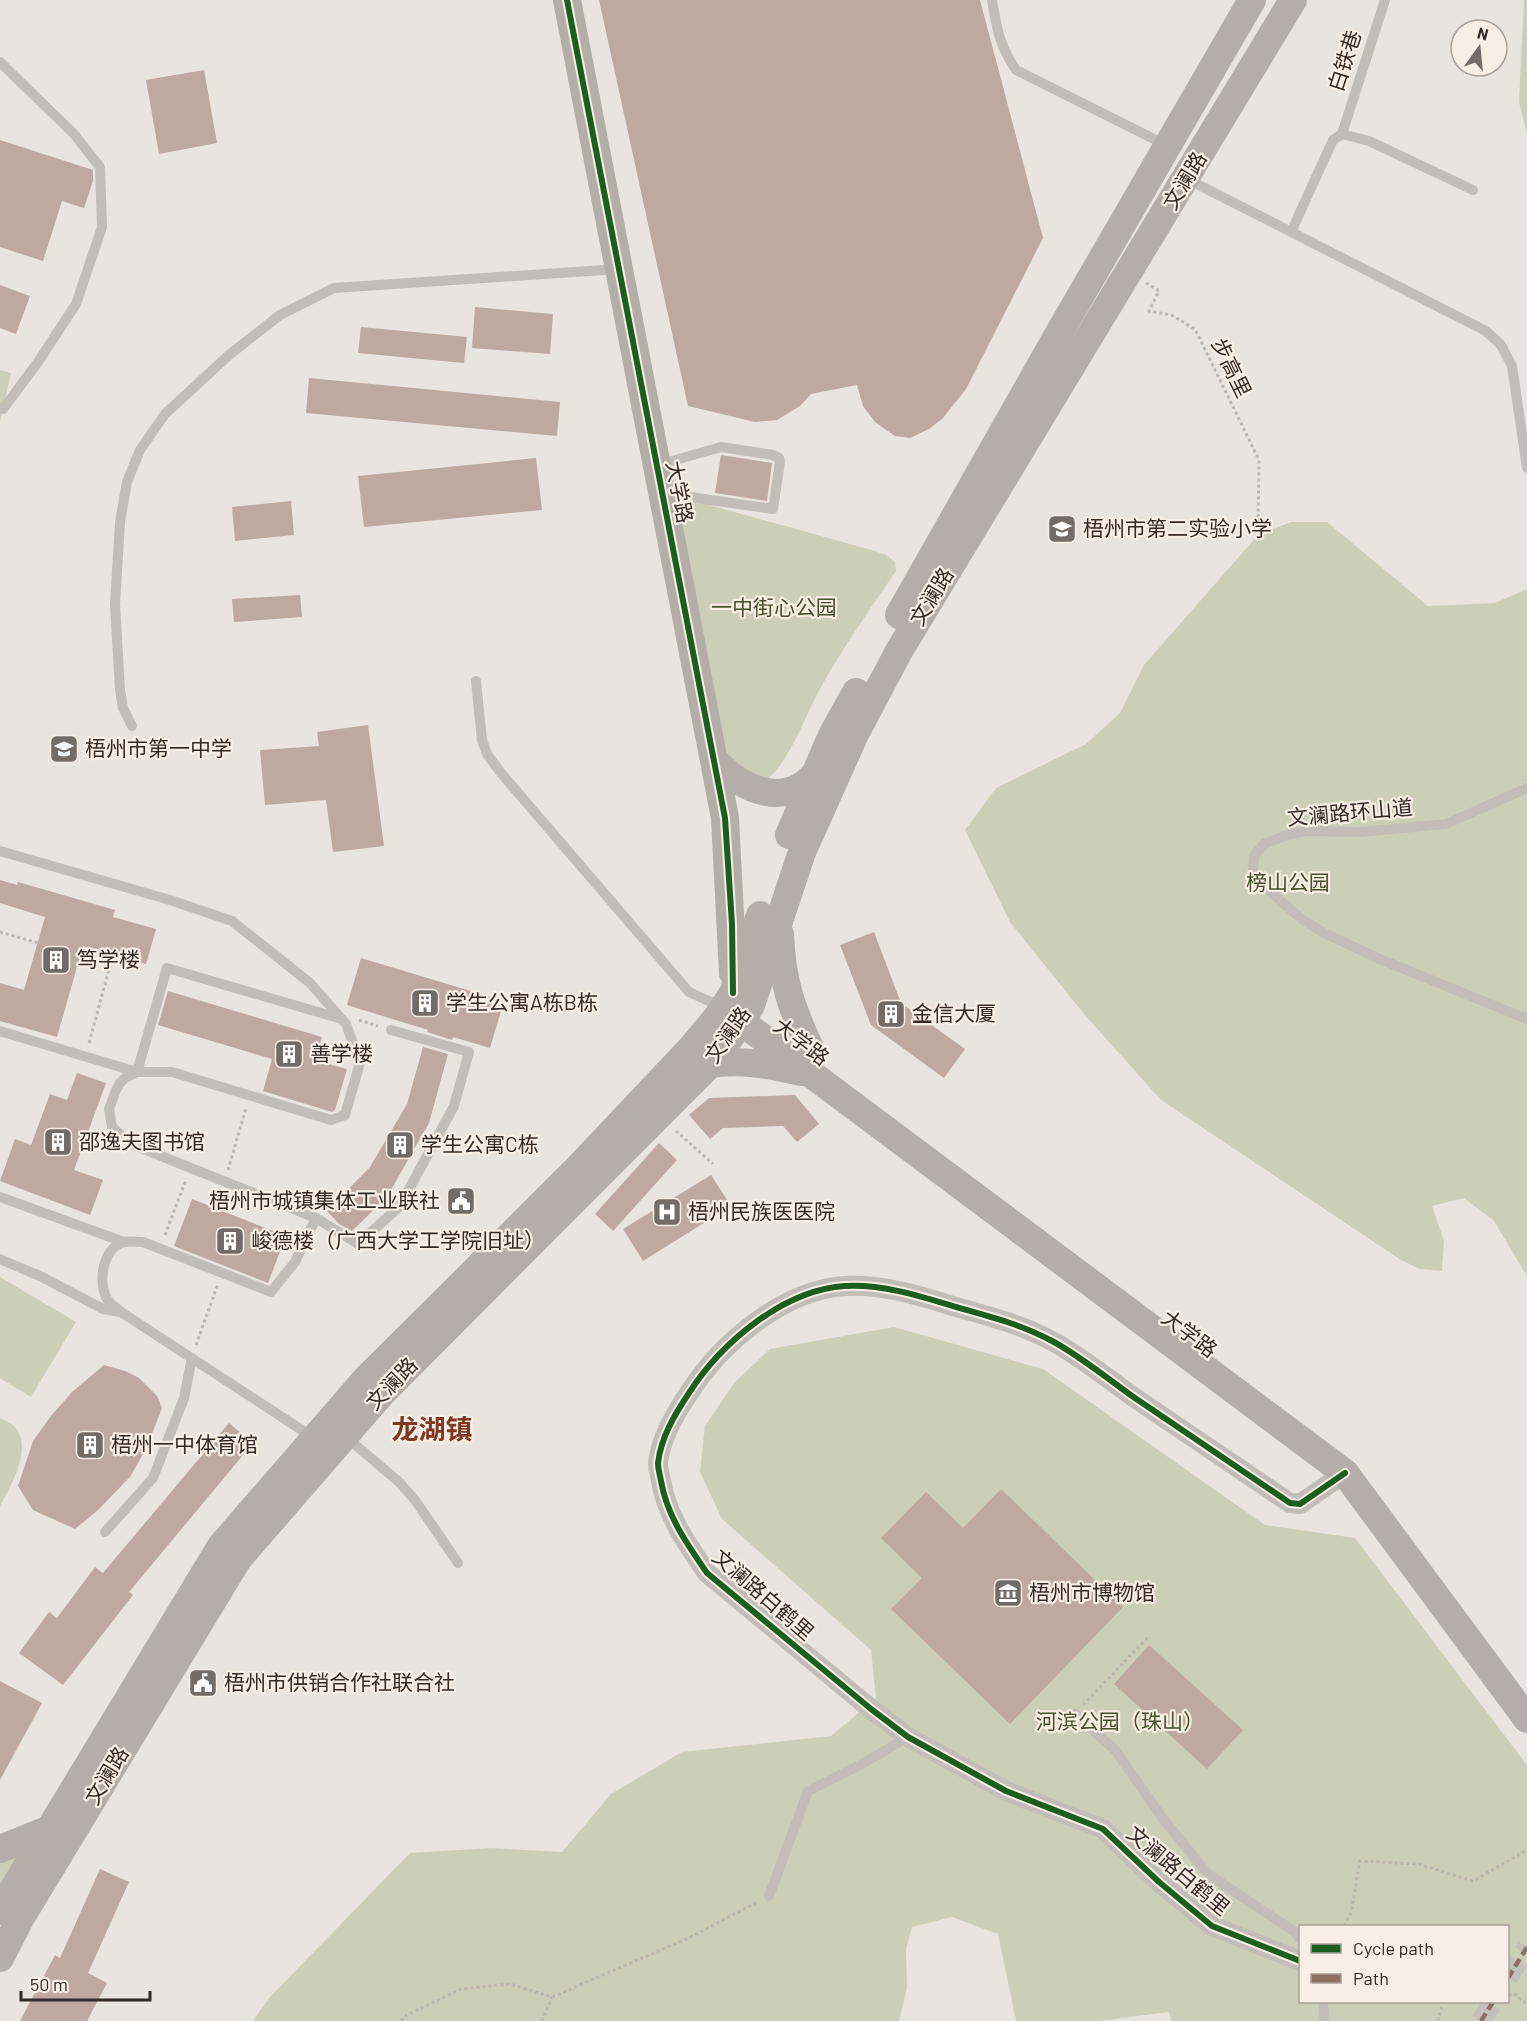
<svg xmlns="http://www.w3.org/2000/svg" width="1527" height="2021" viewBox="0 0 1527 2021" font-family="Barlow,'Noto Sans SC',sans-serif">
<style>
.green{fill:#cbcfb8;fill-rule:evenodd}
.building{fill:#bda9a0}
.lines{fill:none;stroke-linecap:round;stroke-linejoin:round}
.street-tunnel{stroke:#c5bfb9;stroke-width:20;stroke-dasharray:20 10;stroke-linecap:butt}
.path{stroke:#bcb5af;stroke-width:3;stroke-dasharray:3 3;stroke-linecap:butt}
.lane{stroke:#c3bdb7;stroke-width:10}
.street{stroke:#c3bdb7;stroke-width:20}
.secondary{stroke:#b4ada8;stroke-width:28}
.quiet{stroke:#8d6e63;stroke-width:4.5;stroke-dasharray:9 4.5;stroke-linecap:butt}
.cycleway-casing{stroke:#f8efe4;stroke-width:10}
.cycleway{stroke:#1b5e20;stroke-width:6}
.labels{text-anchor:middle;stroke-width:4.5;stroke-linejoin:round;paint-order:stroke}
.street-label{font-size:21px;fill:#332a26;stroke:#f8efe4}
.poi-label{font-size:21px;fill:#332a26;stroke:#f8efe4;text-anchor:start}
.park-label{font-size:21px;fill:#43512b;stroke:#f8efe4}
.district-label{font-size:27px;font-weight:bold;fill:#803822;stroke:#f8efe4}
</style>
<rect width="100%" height="100%" fill="#eae4de"/>
<g class="green">
<polygon points="1524,0 1527,0 1527,133 1519,102"/>
<polygon points="0,370 11,373 0,422"/>
<path d="M695,501L875,551L886,555L895,562L896,571C870,609 844,646 821,687C804,717 794,753 769,778L755,779L729,758L721,740L675,508L685,502Z"/>
<polygon points="1291,522 1327,522 1428,606 1495,603 1527,589 1527,1276 1494,1221 1464,1198 1432,1206 1444,1241 1442,1271 1420,1269 1401,1260 1161,1100 1084,1014 1010,922 965,830 996,788 1086,744 1120,713 1144,665 1258,535"/>
<polygon points="0,1277 76,1322 31,1397 0,1378"/>
<path d="M894,1327L1043,1369L1265,1525L1355,1538L1527,1765V2021H1171L1169,2012L1099,2021H1016L998,1934L952,1917L912,1927L906,1949L907,1988L899,2021H253L270,1997L410,1853L492,1848L562,1852L611,1794L682,1752L831,1736L876,1698L871,1650L722,1519L700,1472L705,1426L734,1383L770,1349ZM1300,1926H1508V2002H1300Z"/>
<path d="M0,1418C4,1420 9,1422 13,1425C35,1445 11,1486 0,1506Z"/>
<polygon points="21,1847 0,1891 0,1856"/>
</g>
<g class="building">
<polygon points="599,0 980,0 1043,238 966,389 943,418 929,429 910,438 895,436 875,422 863,406 857,385 811,394 800,406 777,420 755,422 688,406"/>
<polygon points="204,70 217,143 159,154 146,80"/>
<polygon points="0,140 93,170 93,181 84,208 62,201 43,261 0,247"/>
<polygon points="0,285 30,296 16,334 0,328"/>
<polygon points="475,307 553,314 550,354 472,348"/>
<polygon points="361,327 467,337 464,363 358,353"/>
<polygon points="309,378 560,402 557,436 306,413"/>
<polygon points="721,455 772,463 767,501 715,493"/>
<polygon points="536,458 542,510 364,527 358,476"/>
<polygon points="291,501 294,535 235,541 232,507"/>
<polygon points="300,595 302,617 234,622 232,599"/>
<polygon points="368,725 384,846 333,852 326,800 265,805 260,750 319,746 317,732"/>
<polygon points="0,880 17,885 18,882 115,910 113,917 156,929 146,964 83,946 57,1037 0,1021 0,983 24,990 45,917 0,903"/>
<polygon points="874,932 901,1003 965,1049 944,1078 871,1025 840,945"/>
<polygon points="361,958 504,1001 490,1048 453,1037 452,1040 427,1032 428,1030 347,1005"/>
<polygon points="168,991 322,1037 318,1050 325,1063 347,1069 335,1110 332,1112 263,1091 272,1059 158,1025"/>
<polygon points="423,1047 448,1054 429,1123 387,1197 352,1231 339,1224 327,1211 370,1167 407,1104"/>
<polygon points="77,1073 106,1083 74,1170 103,1180 90,1215 0,1181 15,1139 31,1145 50,1094 67,1100"/>
<polygon points="795,1095 819,1124 797,1142 783,1126 723,1128 710,1139 689,1115 709,1098"/>
<polygon points="659,1143 677,1160 613,1231 595,1214"/>
<polygon points="711,1175 731,1206 643,1261 623,1229"/>
<polygon points="192,1199 286,1236 268,1283 174,1246"/>
<polygon points="104,1365 125,1371 139,1378 157,1396 162,1408 146,1449 130,1477 98,1510 75,1529 33,1510 18,1486 33,1441 51,1416 72,1392"/>
<polygon points="229,1423 253,1443 129,1592 133,1595 63,1685 19,1653 49,1612 57,1618 95,1567 103,1573"/>
<polygon points="1001,1489 1123,1607 1010,1724 891,1609 922,1578 881,1538 926,1492 963,1528"/>
<polygon points="1149,1645 1243,1730 1207,1769 1114,1684"/>
<polygon points="0,1681 42,1703 0,1780"/>
<polygon points="100,1869 129,1882 88,1973 107,1983 87,2021 20,2021 55,1955 60,1958"/>
</g>
<g class="lines">
<g class="street-tunnel">
<polyline points="1508,1978 1527,1947"/>
<polyline points="1481,2021 1493,2002"/>
</g>
<g class="path">
<polyline points="1146,283 1159,291 1149,311 1171,315 1195,329 1259,460 1258,524"/>
<polyline points="0,932 38,943"/>
<polyline points="80,957 110,966 89,1043"/>
<polyline points="359,1020 378,1026"/>
<polyline points="676,1131 713,1164"/>
<polyline points="228,1170 246,1108"/>
<polyline points="165,1235 186,1180"/>
<polyline points="196,1345 218,1284"/>
<polyline points="1083,1705 1148,1637"/>
<polyline points="1344,1926 1351,1913 1360,1861 1418,1864 1473,1881 1527,1850"/>
<polyline points="1508,1995 1514,1994 1527,2004"/>
<polyline points="402,2021 403,2017 461,1989 510,1984 552,1997 693,1936 757,1902"/>
<polyline points="542,2021 552,1997"/>
<polyline points="1438,2021 1443,2002"/>
</g>
<g class="lane">
<path d="M992,0C997,29 999,45 1016,70L1166,145"/>
<polyline points="0,62 74,134 100,167 102,227 76,304 38,362 3,409"/>
<polyline points="1342,134 1385,0"/>
<polyline points="1187,179 1486,331 1501,345 1512,366 1527,468"/>
<polyline points="1291,232 1333,140 1342,134 1369,141 1473,190"/>
<polyline points="658,465 721,447 773,455 779,458 780,462 773,509 690,497 664,498"/>
<polyline points="476,681 482,740 487,754 501,773 689,992 722,1007"/>
<polyline points="132,726 123,708 120,690 115,604 120,522 127,482 140,450 165,414 229,355 280,315 334,288 619,269"/>
<polyline points="1527,788 1446,824 1360,832 1306,831 1287,835 1264,844 1254,856 1253,871 1264,885 1284,904 1303,920 1324,933 1382,960 1527,1019"/>
<polyline points="0,851 170,900 232,921 310,983 346,1024 360,1063 345,1115 331,1120 172,1072 137,1072 125,1078 120,1083 116,1090 109,1109 112,1127 131,1144 316,1218 358,1244 400,1206 454,1106 469,1052 391,1030"/>
<polyline points="0,1031 137,1072 167,968 342,1019"/>
<polyline points="0,1197 124,1242"/>
<polyline points="0,1259 42,1277 103,1309 121,1312"/>
<polyline points="345,1436 399,1482 415,1500 458,1563"/>
<path d="M314,1438L121,1312C117,1308 110,1304 107,1299C98,1282 102,1249 124,1242C129,1241 137,1242 143,1242L271,1292L295,1262L316,1218"/>
<polyline points="105,1532 153,1478 184,1398 192,1358"/>
<polyline points="1075,1714 1115,1750 1164,1820 1208,1874 1295,1932 1300,1939"/>
<polyline points="769,1896 808,1791 862,1764 908,1737"/>
<polyline points="1323,2002 1324,2021"/>
</g>
<path class="street" d="M1300,1961L1212,1926L1159,1882L1103,1829L1006,1791L908,1737L871,1709L707,1573C687,1544 667,1516 661,1481C660,1475 658,1469 658,1463C661,1437 675,1414 689,1393C721,1343 783,1290 845,1286C883,1284 920,1296 956,1307C989,1316 1023,1325 1054,1342C1081,1357 1107,1378 1132,1396C1185,1432 1237,1467 1290,1503L1300,1504L1345,1473"/>
<g class="secondary">
<polyline points="567,0 725,818 733,973"/>
<polyline points="899,615 1059,333 1252,0"/>
<path d="M715,761C743,790 784,809 815,774"/>
<polyline points="789,835 832,735 856,692"/>
<path d="M780,934C782,982 791,1007 811,1050"/>
<polyline points="727,1011 1345,1473 1527,1719"/>
<path d="M710,1064C742,1059 770,1065 802,1072"/>
<polyline points="0,1849 50,1829"/>
<polyline points="0,1911 221,1546 366,1379 574,1172 693,1046 718,1016 733,993 760,915"/>
<polyline points="0,1958 20,1919 238,1559 382,1393 710,1064 737,1028 751,1005 802,852 855,734 899,651 1293,0"/>
</g>
<g class="quiet">
<polyline points="1508,1978 1527,1947"/>
<polyline points="1481,2021 1493,2002"/>
</g>
<g class="cycleway-casing">
<g id="cycleway">
<polyline points="567,0 725,818 732,924 733,993"/>
<path d="M1300,1961L1212,1926L1159,1882L1103,1829L1006,1791L908,1737L871,1709L707,1573C687,1544 667,1516 661,1481C660,1475 658,1469 658,1463C661,1437 675,1414 689,1393C721,1343 783,1290 845,1286C883,1284 920,1296 956,1307C989,1316 1023,1325 1054,1342C1081,1357 1107,1378 1132,1396C1185,1432 1237,1467 1290,1503L1300,1504L1345,1473"/>
</g>
</g>
<use href="#cycleway" class="cycleway"/>
</g>
<defs>
<g id="school-square" transform="scale(1.5)"><rect x="-9" y="-9" width="18" height="18" rx="4" fill="#736b66" stroke="#f8efe4"/><path d="M0-5L7-2L0 1L-7-2ZM-4 1L0 2.5L4 1V4Q0 6-4 4Z" fill="#fff"/></g>
<g id="building-square" transform="scale(1.5)"><rect x="-9" y="-9" width="18" height="18" rx="4" fill="#736b66" stroke="#f8efe4"/><path d="M-4-6H4V6H1V3H-1V6H-4ZM-2.5-4.3h1.7v1.8h-1.7ZM.8-4.3h1.7v1.8H.8ZM-2.5-1h1.7V.8h-1.7ZM.8-1h1.7V.8H.8Z" fill="#fff"/></g>
<g id="civic-square" transform="scale(1.5)"><rect x="-9" y="-9" width="18" height="18" rx="4" fill="#736b66" stroke="#f8efe4"/><path d="M-.6-6.5H3V-4.5H.6V-3L4-1V1h2V6H-6V1h2V-1L-.6-3ZM-1.2 2.5V6h2.4V2.5Z" fill="#fff"/></g>
<g id="hospital-square" transform="scale(1.5)"><rect x="-9" y="-9" width="18" height="18" rx="4" fill="#736b66" stroke="#f8efe4"/><path d="M-5-5h3v3.5h4V-5h3V5h-3V1.5h-4V5h-3Z" fill="#fff"/></g>
<g id="museum-square" transform="scale(1.5)"><rect x="-9" y="-9" width="18" height="18" rx="4" fill="#736b66" stroke="#f8efe4"/><path d="M0-6L6-3V-2H-6V-3ZM-5-1h2V3h-2ZM-1-1h2V3h-2ZM3-1h2V3H3ZM-6 4H6V6H-6Z" fill="#fff"/></g>
</defs>
<g fill-rule="evenodd">
<use href="#school-square" x="1062" y="529"/>
<use href="#school-square" x="64" y="749"/>
<use href="#building-square" x="56" y="960"/>
<use href="#building-square" x="425" y="1003"/>
<use href="#building-square" x="891" y="1014"/>
<use href="#building-square" x="289" y="1054"/>
<use href="#building-square" x="58" y="1142"/>
<use href="#building-square" x="400" y="1145"/>
<use href="#civic-square" x="461" y="1201"/>
<use href="#hospital-square" x="667" y="1212"/>
<use href="#building-square" x="230" y="1241"/>
<use href="#building-square" x="90" y="1445"/>
<use href="#museum-square" x="1008" y="1593"/>
<use href="#civic-square" x="203" y="1683"/>
</g>
<g class="labels">
<g class="street-label">
<text transform="translate(1345 61) rotate(-72)" y="7">白铁巷</text>
<text transform="translate(1185 181) rotate(-59)" y="7">文澜路</text>
<text transform="translate(1231 368) rotate(64)" y="7">步高里</text>
<text transform="translate(679 492) rotate(79)" y="7">大学路</text>
<text transform="translate(932 597) rotate(-59)" y="7">文澜路</text>
<text transform="translate(1350 813) rotate(-5)" y="7">文澜路环山道</text>
<text transform="translate(728 1035) rotate(-55)" y="7">文澜路</text>
<text transform="translate(801 1042) rotate(37)" y="7">大学路</text>
<text transform="translate(1189 1334) rotate(37)" y="7">大学路</text>
<text transform="translate(392 1384) rotate(-46)" y="7">文澜路</text>
<text transform="translate(763 1595) rotate(41)" y="7">文澜路白鹤里</text>
<text transform="translate(107 1776) rotate(-59)" y="7">文澜路</text>
<text transform="translate(1178 1871) rotate(40)" y="7">文澜路白鹤里</text>
</g>
<g class="poi-label">
<text x="1083" y="536">梧州市第二实验小学</text>
<text x="85" y="756">梧州市第一中学</text>
<text x="77" y="967">笃学楼</text>
<text x="446" y="1010">学生公寓A栋B栋</text>
<text x="912" y="1021">金信大厦</text>
<text x="310" y="1061">善学楼</text>
<text x="79" y="1149">邵逸夫图书馆</text>
<text x="421" y="1152">学生公寓C栋</text>
<text x="440" y="1208" text-anchor="end">梧州市城镇集体工业联社</text>
<text x="688" y="1219">梧州民族医医院</text>
<text x="251" y="1248">峻德楼（广西大学工学院旧址）</text>
<text x="111" y="1452">梧州一中体育馆</text>
<text x="1029" y="1600">梧州市博物馆</text>
<text x="224" y="1690">梧州市供销合作社联合社</text>
</g>
<g class="park-label">
<text x="774" y="615">一中街心公园</text>
<text x="1288" y="890">榜山公园</text>
<text x="1120" y="1729">河滨公园（珠山）</text>
</g>
<g class="district-label">
<text x="432" y="1439">龙湖镇</text>
</g>
</g>
<rect x="1299" y="1925" width="210" height="78" fill="#f8efe4" stroke="#a9a098" stroke-width="1.5"/>
<rect x="1311" y="1944" width="30" height="9" fill="#1b5e20" stroke="#a9a098" stroke-width="1.5"/>
<text x="1353" y="1955" font-size="18" fill="#332a26">Cycle path</text>
<rect x="1311" y="1974" width="30" height="9" fill="#8d6e63" stroke="#a9a098" stroke-width="1.5"/>
<text x="1353" y="1985" font-size="18" fill="#332a26">Path</text>
<g transform="translate(1479 48) rotate(15)"><circle r="28" fill="#f8efe4" stroke="#a9a098" stroke-width="1.5"/>
<path d="M0-4.5L10 22L0 15L-10 22Z" fill="#736b66"/>
<text y="-9" font-size="16" font-weight="bold" text-anchor="middle" fill="#332a26">N</text>
</g>
<path d="M21 1991v9h129v-9" fill="none" stroke="#332a26" stroke-width="3"/>
<text x="30" y="1991" font-size="18" fill="#332a26" stroke="#f8efe4" stroke-width="4.5" paint-order="stroke">50 m</text>
</svg>
